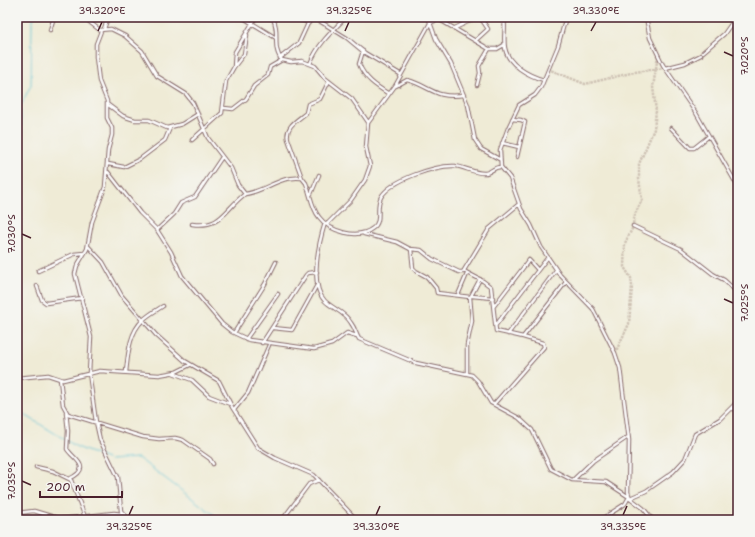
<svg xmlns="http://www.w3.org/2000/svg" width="755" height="537" viewBox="0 0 755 537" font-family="'Shantell Sans',sans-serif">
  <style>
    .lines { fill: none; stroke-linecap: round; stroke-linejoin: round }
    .stream { stroke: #55bfd1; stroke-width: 1 }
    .minor-tunnel { stroke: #cec2b4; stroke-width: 2.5; stroke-dasharray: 2.5 1; stroke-linecap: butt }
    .minor-casing { stroke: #846667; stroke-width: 4.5 }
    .minor { stroke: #fff; stroke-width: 2.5 }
    .ticks { fill: none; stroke: #4a1f2b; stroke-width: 1.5 }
    .neatline { fill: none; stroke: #4a1f2b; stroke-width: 1.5 }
    .ticks-label { font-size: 10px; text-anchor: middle; fill: #4a1f2b }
  </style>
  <rect width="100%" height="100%" fill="#f6f6f2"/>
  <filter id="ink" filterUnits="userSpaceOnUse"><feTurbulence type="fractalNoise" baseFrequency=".025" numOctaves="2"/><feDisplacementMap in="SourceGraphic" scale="8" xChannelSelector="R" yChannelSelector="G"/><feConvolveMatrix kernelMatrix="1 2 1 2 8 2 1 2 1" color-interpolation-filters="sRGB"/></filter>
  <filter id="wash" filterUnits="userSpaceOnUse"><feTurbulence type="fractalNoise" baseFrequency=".012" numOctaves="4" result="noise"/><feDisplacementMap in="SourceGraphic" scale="16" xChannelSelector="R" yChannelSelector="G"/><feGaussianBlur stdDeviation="0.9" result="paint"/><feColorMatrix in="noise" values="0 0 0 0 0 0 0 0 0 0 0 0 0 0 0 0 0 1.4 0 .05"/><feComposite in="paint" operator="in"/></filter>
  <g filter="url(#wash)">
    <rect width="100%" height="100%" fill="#efebd6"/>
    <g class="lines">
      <!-- stream -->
      <path class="stream" d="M17,192l7,-25 -4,-60 11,-22 1,-62 2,-6
        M17,410l60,37 30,12
        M110,460l28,-2 83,62"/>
    </g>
  </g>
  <g filter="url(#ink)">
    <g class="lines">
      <!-- minor-tunnel -->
      <path class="minor-tunnel" d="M548,69l37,15 50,-12 30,-4
        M615,353l14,-29 3,-38 -1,-8 -7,-11 1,-24 7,-14 3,-15 7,-14 -3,-21v-15l15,-35 2,-18 -3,-24 5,-32"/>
      <defs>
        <path id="minor" d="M83,17l18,14 -5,13v13l3,24 8,20v17l5,10v7l-4,15 -3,37 -13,35 -5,27 -10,17 -2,8 16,63 -2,36 7,49 4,18 18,37 3,34 9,9
          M242,17l34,21
          M272,17c9,13 -1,31 10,43l9,2 11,-1 13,5 10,12 27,21 16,23
          M294,17l15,6
          M313,17l34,21 18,15 35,21
          M428,17l8,22 15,25 17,41 7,35 6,9 18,10
          M504,17c2,11 -1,21 1,31 3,17 24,28 39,32
          M646,17l4,21 13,27 33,48 42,74
          M440,20l49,29h8l7,-4
          M455,28l23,-11
          M104,29l4,-12
          M50,30l4,-13
          M100,30l11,-1 14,7 17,15 15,25 29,18 7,9 15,35 23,30 7,17 7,9c21,-3 36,-19 57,-16l4,5c4,10 6,26 13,34 11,15 39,23 54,11 10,-7 2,-21 8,-31 10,-17 55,-32 74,-31 10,1 20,8 30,7 6,0 9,-7 16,-6l9,11 11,31 10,16 10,22 19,28 33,34 22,44 5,15 9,72 -1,52 2,6 13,10 10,12
          M476,40l12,-11 -8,-12
          M363,51l-4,13c6,15 17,22 30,30
          M703,52l21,-18 12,-17
          M280,58l19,-15 12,-26
          M310,64c7,-19 23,-34 36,-47
          M234,67l10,-13 3,-19
          M665,68l20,-5 16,-8
          M477,85l3,-12 -1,-7 10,-17
          M396,86l11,-6c24,6 26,19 57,15
          M107,104l16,12 12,4h14l18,8 15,-4 16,-10
          M224,108l9,1 13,-10 8,-13 14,-11 2,-8 12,-7
          M512,119l9,1 4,2 -8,35
          M671,128l19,20h4l15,-12
          M192,140l30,-27 4,-32 8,-14 1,-15 21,-35
          M502,143l17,4
          M108,164l16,3 16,-8 25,-19 5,-12
          M501,167l-1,-17 8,-22 11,-23 16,-10 6,-8 17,-41 8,-29
          M108,172l32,41 17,17 14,22 11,24 40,48 10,8 17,8 65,9 18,-5 15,-11 10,3
          M302,178l-14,-39c-3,-13 10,-19 18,-26l2,-9 12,-5 9,-18
          M311,194l8,-19
          M325,223c-6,19 -16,62 0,78 8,8 20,11 26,22 4,5 5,11 8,16l57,24 56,12 6,6 13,22 28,15 13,12 19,39 21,11 34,2 23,15
          M192,224c30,4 32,-14 53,-30
          M327,224l24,-24 14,-20 5,-14 -4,-19 2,-24 27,-37 35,-63 15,-6
          M633,226l48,23 32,25 11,6 14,13
          M157,230l17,-16 7,-11 14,-6 27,-40
          M364,234l33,8 13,7 11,1 11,9 27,13h4l26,-43 30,-25
          M88,246l15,16 19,34 34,39 29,26 34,20 13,26 26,41 17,10 39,17 43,45
          M411,249l2,19 3,3 11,6 9,11 1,5 33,4 2,24 -5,24v28
          M38,271l36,-17 10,-1
          M464,271l19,10 8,6 5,44 27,6 43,-55
          M37,286l5,14 4,3 36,-5
          M458,295l9,-21
          M471,296l9,-17
          M472,296l21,2
          M494,306l35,-46 9,10
          M496,325l52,-68
          M273,328l19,2 25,-45
          M234,333l31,-49 11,-22
          M508,334l48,-64
          M246,339l32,-45
          M262,343l44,-68 2,-2 9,-1
          M126,372c2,-17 3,-39 17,-52 6,-6 14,-10 20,-14
          M173,373l19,7 17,16 21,8
          M17,378l31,-3 15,5 37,-9 59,4 17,-3 14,-7
          M60,379l3,26 5,9 75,23 16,2 16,-1 8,2 27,19 3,5
          M494,404l50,-57 -1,-4 -20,-6
          M732,409h6
          M234,410l14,-17 21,-48
          M66,412l2,19 -1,18c6,10 27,18 2,30
          M36,467l17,4 18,9 14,37
          M573,480l20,-19 35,-24
          M630,498l16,-7 27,-19 12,-13 10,-25 25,-15 18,-18
          M17,513l17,-2 27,8 53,-6 8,1
          M282,520l27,-36 10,-4
          M600,520l25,-16 4,-7"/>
      </defs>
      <!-- minor casing -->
      <use href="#minor" class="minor-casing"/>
      <!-- minor -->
      <use href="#minor" class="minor"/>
    </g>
  </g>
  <!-- ticks -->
  <path class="ticks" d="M98,31l4,-9M345,31l4,-9M591,31l5,-9M724,52l9,4M22,234l9,4M724,299l9,4M22,481l9,4M129,515l4,-9M376,515l4,-9M623,515l4,-9"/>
  <!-- margin -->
  <rect width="755" height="537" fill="none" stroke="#f6f6f2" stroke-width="44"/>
  <!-- scale -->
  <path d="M40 491v6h82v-6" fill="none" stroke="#4a1f2b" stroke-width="2"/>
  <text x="46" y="491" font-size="12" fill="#4a1f2b" stroke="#f6f6f2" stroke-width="3" paint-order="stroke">200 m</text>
  <rect x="22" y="22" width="711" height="493" class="neatline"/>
  <g class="ticks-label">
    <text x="102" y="14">39.320°E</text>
    <text x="349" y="14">39.325°E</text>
    <text x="596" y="14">39.330°E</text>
    <text transform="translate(744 56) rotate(-90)" y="4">7.020°S</text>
    <text transform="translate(11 234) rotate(-90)" y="4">7.030°S</text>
    <text transform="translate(744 303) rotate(-90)" y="4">7.025°S</text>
    <text transform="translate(11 481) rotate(-90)" y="4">7.035°S</text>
    <text x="129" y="530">39.325°E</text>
    <text x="376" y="530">39.330°E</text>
    <text x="623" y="530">39.335°E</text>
  </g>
</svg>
